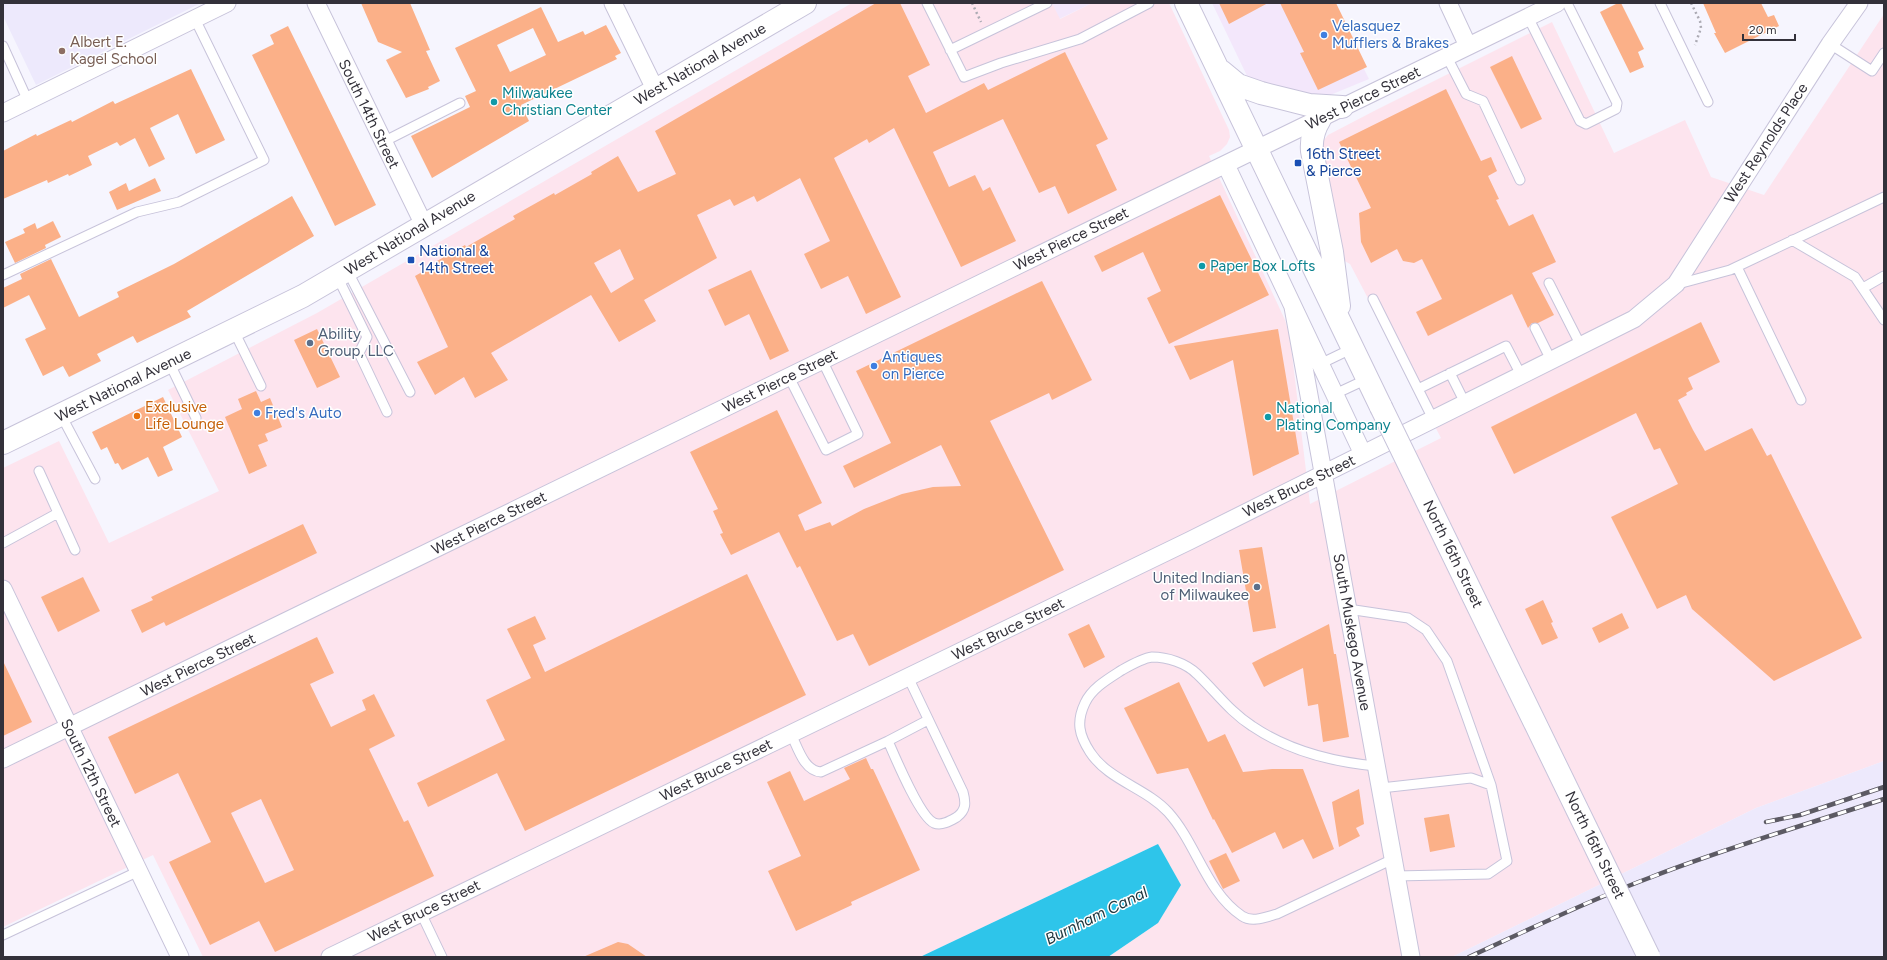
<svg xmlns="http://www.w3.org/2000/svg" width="1887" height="960" viewBox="0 0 1887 960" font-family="Figtree,sans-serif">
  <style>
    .commercial { fill: #f3e7fb }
    .industrial { fill: #fde4ee }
    .built { fill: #ede9fc }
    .water { fill: #2ec5ea }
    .building { fill: #fbb088; fill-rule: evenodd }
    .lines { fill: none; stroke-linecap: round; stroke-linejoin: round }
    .lane-casing { stroke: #c7c3da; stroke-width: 11 }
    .street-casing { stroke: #c7c3da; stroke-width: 19 }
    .secondary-casing { stroke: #c7c3da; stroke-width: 24 }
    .primary-casing { stroke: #c7c3da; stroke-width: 24 }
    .path { stroke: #acabb4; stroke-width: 2.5; stroke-dasharray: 2 3; stroke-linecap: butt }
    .lane { stroke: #fff; stroke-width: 9 }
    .street { stroke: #fff; stroke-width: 17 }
    .secondary { stroke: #fff; stroke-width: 22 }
    .primary { stroke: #fff; stroke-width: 22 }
    .rail-casing { stroke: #5c5a63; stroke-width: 4.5 }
    .rail { stroke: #fff; stroke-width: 3; stroke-dasharray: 9; stroke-linecap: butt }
    .secondary-bridge-casing { stroke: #c7c3da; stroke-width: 24; stroke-linecap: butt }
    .secondary-bridge { stroke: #fff; stroke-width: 22 }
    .shop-dot { fill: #3f7fe0; stroke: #fff; stroke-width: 1.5 }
    .education-dot { fill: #8d6e63; stroke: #fff; stroke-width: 1.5 }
    .culture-dot { fill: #0f9aa8; stroke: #fff; stroke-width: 1.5 }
    .transit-dot { fill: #1a4fb4; stroke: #fff; stroke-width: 1.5 }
    .service-dot { fill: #5c6f8a; stroke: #fff; stroke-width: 1.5 }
    .food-dot { fill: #e8710a; stroke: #fff; stroke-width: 1.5 }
    .labels { text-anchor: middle; stroke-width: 3; stroke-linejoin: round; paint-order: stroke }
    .shop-label { font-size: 15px; fill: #366cbe; stroke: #fff; text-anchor: start }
    .education-label { font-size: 15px; fill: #785e54; stroke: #fff; text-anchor: start }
    .street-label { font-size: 15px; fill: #33313a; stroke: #fff }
    .culture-label { font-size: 15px; fill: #0d838f; stroke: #fff; text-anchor: start }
    .transit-label { font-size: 15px; fill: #164399; stroke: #fff; text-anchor: start }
    .service-label { font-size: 15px; fill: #4e5e75; stroke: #fff; text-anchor: start }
    .food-label { font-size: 15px; fill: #c56008; stroke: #fff; text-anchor: start }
    .water-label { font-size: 16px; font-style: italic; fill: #223a41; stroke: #fff }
  </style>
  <rect width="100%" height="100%" fill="#f6f5fe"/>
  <!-- commercial -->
  <path class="commercial" d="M1052,3h40l-33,16z
    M1212,3h119l38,76 -46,19 -74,-18z"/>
  <!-- industrial -->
  <path class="industrial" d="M852,3h200l8,16 32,-16h77l60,127 1,7 -3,7 -7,7 -11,5 76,164 5,18 20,166 131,-66 -91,-174 -9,-5 -19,-111 2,-8 4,-5 48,-25 176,-88 62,131 71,-33 26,57 53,18 120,-181v747l-128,47 -304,149h-344l50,-34v-79l-238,113h-717l-50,-102 -150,72v-459l56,-27 50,102 110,-52 -51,-101 149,-77z"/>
  <!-- built -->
  <path class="built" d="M3,3h198l-165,82 -33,-69z
    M1884,761v196h-432l304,-149z"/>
  <!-- water -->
  <path class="water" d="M1158,844l23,41 -23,38 -50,34h-188z"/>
  <!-- building -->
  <path class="building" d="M361,3h49l20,47 -4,1 14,30 -12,6 1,2 -23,9 -20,-38 16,-8 -24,-10z
    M876,3h24l30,62 -22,11 18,37 58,-30 4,7 77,-38 43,87 -12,6 21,45 -49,24 -13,-28 -16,7 -36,-74 -70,33 16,35 26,-12 8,16 7,-4 26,54 -55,26 -67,-139 -25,15 -2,-4 -33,19 67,139 -35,17 -18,-38 -27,13 -17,-35 26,-13 -30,-63 -43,24 -3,-6 -20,10 -4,-7 -33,16 20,43 -73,42 12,21 -37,21 -28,-47 -100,58 17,27 -33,18 -11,-21 -29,18 -18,-33 31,-15 -33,-71 23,-13 -1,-2 28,-16 1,2 49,-28 -2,-3 41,-23 1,2 37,-21 -1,-2 27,-16 20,36 38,-18 -21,-43zM620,249l14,30 -23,14 -17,-30z
    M1219,3h49l-39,21z
    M1280,3h56l31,64 -49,23 -18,-37 4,-1z
    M1618,3h3l23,46 -6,3 6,15 -14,6 -30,-61z
    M1703,3h58l7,14 6,-2 5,11 -54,27 -11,-20h2z
    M541,7l17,35 25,-11 2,4 21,-10 15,28 -6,3 2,3 -96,46 8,16 -97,57 -21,-42 59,-29 -5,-11 11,-5 -21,-43zM533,28l13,27 -36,17 -13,-27z
    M288,26l88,179 -41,21 -83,-171 22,-11 -4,-9z
    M1512,56l30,63 -21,10 -31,-62z
    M191,69l34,71 -29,14 -18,-40 -28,14 15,31 -16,8 -14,-29 -15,8 -3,-4 -29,14 4,9 -23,11 -1,-2 -20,9 -1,-3 -44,19v-48l33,-17 1,2 34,-16 1,2 41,-21 2,3z
    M1446,89l35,72 10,-4 6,14 -9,5 11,23 -3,1 13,26 24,-12 23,48 -24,11 22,42 -16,8h-6l-4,5 -16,-34 -84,42 -12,-24 26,-13 -20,-40 -8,4 -11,-2 -6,-12 -26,14 -10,-21 -2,-29 12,-5 -32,-66z
    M155,178l6,13 -44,19 -8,-18 17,-9 3,8z
    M1220,195l49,100 -100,49 -22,-46 14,-7 -18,-39 -41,20 -8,-16z
    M292,196l22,40 -127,75 4,6 -54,26 -4,-7 -36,18 4,7 -32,16 -6,-11 -20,10 -18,-37 21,-10 -17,-34 -26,13v-20l19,-9 -2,-5 31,-15 28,58 40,-20 -2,-5 57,-28z
    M53,221l8,16 -16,8 1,3 -31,15 -10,-21 20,-9 -2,-4 12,-6 2,6z
    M751,270l38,81 -19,9 -21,-46 -24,12 -17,-36z
    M1042,281l50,99 -40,20 -3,-7 -59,28 74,149 -195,96 -16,-32 -16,7 -37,-75 -3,2 -18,-36 -48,23 -11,-21 3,-1 -10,-22 5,-2 -28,-57 87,-42 45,93 -24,12 7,16 25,-9 2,4 32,-17 38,-15 31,-7 28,-1 -20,-41 -87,43 -11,-22 48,-23 -35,-72z
    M1701,322l19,40 -32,16 5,11 -7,4 1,2 -9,5 15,30 12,21 47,-23 15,28 4,-2 91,184 -88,43 -82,-72 -6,-14 -29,14 -46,-92 67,-33 -18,-36 -6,2 -18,-37 -122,61 -23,-47z
    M317,329l23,48 -23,11 -23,-48z
    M1278,329l21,125 -46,22 -20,-116 -43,20 -16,-34z
    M256,391l5,11 9,-4 12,29 -17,7 3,7 -10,4 9,21 -18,8 -24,-57 17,-8 -4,-10z
    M163,397l19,40 -19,10 10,23 -15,7 -10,-20 -26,13 -4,-7 -3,1 -8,-17 -6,3 -9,-18z
    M303,524l14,29 -151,73 -2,-4 -22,11 -11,-23 22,-10 -2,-3z
    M1262,547l14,81 -23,4 -14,-82z
    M747,574l59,121 -281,136 -28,-58 -69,34 -11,-24 88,-43 -19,-40 45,-22 -24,-49 28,-13 11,23 -13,6 12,27z
    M83,577l17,34 -42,21 -17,-35z
    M1543,600l10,22 -2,1 7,15 -16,7 -17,-36z
    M1622,613l7,15 -30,15 -7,-15z
    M1089,624l16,33 -21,11 -16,-34z
    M1329,624l5,30h2l13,83 -26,5 -5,-38 -10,2 -5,-38 -39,19 -12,-24z
    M317,637l17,36 -24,11 21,43 35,-17 -4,-10 12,-6 21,42 -26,13 35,73 4,-2 26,56 -159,76 -16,-31 -49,24 -41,-83 42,-20 -33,-69 -43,21 -27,-57zM261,799l33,71 -29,13 -34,-70z
    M3,661l29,61 -29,14z
    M1179,682l29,60 17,-8 18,38 29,-3h31l31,80 -21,10 -10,-20 -20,10 -8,-17 -43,21 -18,-34 -1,1 -25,-52 -31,6 -33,-66z
    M866,758l5,11h2l47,101 -69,32 1,3 -56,26 -28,-60 33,-15 -34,-74 23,-11 14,30 46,-22 -6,-11z
    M1359,789l5,35 -8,4 4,8 -21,11 -7,-45z
    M1449,814l6,33 -25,5 -6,-34z
    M1226,853l14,28 -17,8 -14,-28z
    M618,942l10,2 19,13h-64z"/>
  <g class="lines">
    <defs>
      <path id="lane" d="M927,3l37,74 37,-14 79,-24 69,-36
        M1660,3l48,99
        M1528,17l52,104 6,3 30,-15 1,-6 -50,-100
        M1830,44l42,27 12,-18
        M3,46l25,55
        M950,50l97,-47
        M1447,57l19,37 17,7 37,79
        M383,142l77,-39
        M1792,240l63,37 29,43
        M1737,267l64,133
        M347,270l63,122
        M3,275l134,-63 42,-10 85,-42 -69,-141
        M337,276l30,61 -8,16 28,59
        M1549,283l32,63
        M1678,284l52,-14 154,-73
        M1863,288l21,-12
        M1373,299l60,120
        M1535,328l16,32
        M234,331l27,55
        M169,362l27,56
        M1320,364l29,-14
        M1450,373l15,30
        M789,377l37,73 32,-16 -36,-74
        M1418,389l88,-43 15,29
        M1335,394l30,-14
        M61,415l34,64
        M39,471l36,79
        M3,543l55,-30
        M1348,609l60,9 18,12 21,31 44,124
        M908,677l55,115c3,11 3,18 -6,25 -7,4 -15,9 -23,6 -14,-6 -39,-66 -46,-82l40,-21
        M791,734c7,14 13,37 30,38l67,-31
        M1376,766c-43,-4 -87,-15 -124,-40 -22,-14 -36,-34 -55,-52 -11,-11 -30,-17 -45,-17 -9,1 -23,9 -30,13 -14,9 -30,18 -37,33 -9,19 -6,32 5,49 18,28 56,36 78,60 29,32 38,80 74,104 10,7 24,1 35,-2l116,-55
        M1381,788l90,-10 20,7 16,76 -19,13 -92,2
        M421,913l21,44
        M3,935l136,-64"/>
      <path id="street" d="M316,3l108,222
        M613,3l42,86
        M1448,3l20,43
        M3,113l224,-110
        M1226,165l137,289
        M1293,307l118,650
        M3,589l177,368
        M3,759l1554,-756
        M330,957l859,-416 445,-222 42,-35 154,-240 29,-41"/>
      <path id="secondary" d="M1186,3l195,404
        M1221,71l17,14 23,8 48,12 33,2
        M1320,119c-7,11 -9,20 -8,32l20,101 7,54"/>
      <path id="primary" d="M3,443l300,-147 502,-293"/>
    </defs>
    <!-- lane casing -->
    <use href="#lane" class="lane-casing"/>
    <!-- street casing -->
    <use href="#street" class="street-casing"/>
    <!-- secondary casing -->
    <use href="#secondary" class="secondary-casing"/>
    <!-- primary casing -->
    <use href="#primary" class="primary-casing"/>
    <!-- path -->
    <path class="path" d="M972,3l9,19
      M1691,3l9,18 1,7 -6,17"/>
    <!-- lane -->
    <use href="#lane" class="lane"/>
    <!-- street -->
    <use href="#street" class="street"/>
    <!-- secondary -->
    <use href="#secondary" class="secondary"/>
    <!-- primary -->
    <use href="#primary" class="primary"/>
    <defs>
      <path id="rail" d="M1766,822l34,-7 84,-28
        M1469,957c59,-27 118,-56 180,-79 77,-30 156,-53 235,-79"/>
    </defs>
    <!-- rail casing -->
    <use href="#rail" class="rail-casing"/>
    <!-- rail -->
    <use href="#rail" class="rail"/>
    <defs>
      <path id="secondary-bridge" d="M1381,407l268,550"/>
    </defs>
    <!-- secondary-bridge casing -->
    <use href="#secondary-bridge" class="secondary-bridge-casing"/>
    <!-- secondary-bridge -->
    <use href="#secondary-bridge" class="secondary-bridge"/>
  </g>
  <!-- markers -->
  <g class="shop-dot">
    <circle cx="1324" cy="35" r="4"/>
    <circle cx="874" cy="366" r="4"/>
    <circle cx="257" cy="413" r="4"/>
  </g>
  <circle class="education-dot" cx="62" cy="51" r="4"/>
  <g class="culture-dot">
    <circle cx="494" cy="102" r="4"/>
    <circle cx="1202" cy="266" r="4"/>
    <circle cx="1268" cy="417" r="4"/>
  </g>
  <g class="transit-dot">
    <rect x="1294" y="159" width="8" height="8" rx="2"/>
    <rect x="407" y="256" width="8" height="8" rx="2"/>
  </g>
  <g class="service-dot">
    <circle cx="310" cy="343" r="4"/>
    <circle cx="1257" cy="587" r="4"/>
  </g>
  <circle class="food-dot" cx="137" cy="416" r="4"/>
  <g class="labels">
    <!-- shop labels -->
    <g class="shop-label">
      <text x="1332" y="31">Velasquez<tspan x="1332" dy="17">Mufflers &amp; Brakes</tspan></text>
      <text x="882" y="362">Antiques<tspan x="882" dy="17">on Pierce</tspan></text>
      <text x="265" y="418">Fred's Auto</text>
    </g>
    <!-- education labels -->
    <g class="education-label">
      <text x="70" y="47">Albert E.<tspan x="70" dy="17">Kagel School</tspan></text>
    </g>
    <!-- street labels -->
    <g class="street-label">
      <text transform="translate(700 64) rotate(-30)" y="5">West National Avenue</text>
      <text transform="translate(1363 98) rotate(-26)" y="5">West Pierce Street</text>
      <text transform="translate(369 114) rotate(64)" y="5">South 14th Street</text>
      <text transform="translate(1766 143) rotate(-57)" y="5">West Reynolds Place</text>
      <text transform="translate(410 233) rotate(-31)" y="5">West National Avenue</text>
      <text transform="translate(1071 239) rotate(-26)" y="5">West Pierce Street</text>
      <text transform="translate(780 381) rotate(-26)" y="5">West Pierce Street</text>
      <text transform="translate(123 385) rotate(-26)" y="5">West National Avenue</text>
      <text transform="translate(1299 486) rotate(-26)" y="5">West Bruce Street</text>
      <text transform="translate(489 523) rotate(-26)" y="5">West Pierce Street</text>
      <text transform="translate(1453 554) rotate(64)" y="5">North 16th Street</text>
      <text transform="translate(1008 629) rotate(-26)" y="5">West Bruce Street</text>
      <text transform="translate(1352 632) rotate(80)" y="5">South Muskego Avenue</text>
      <text transform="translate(198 665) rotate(-26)" y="5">West Pierce Street</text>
      <text transform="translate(716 770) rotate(-26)" y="5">West Bruce Street</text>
      <text transform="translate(91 773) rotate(64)" y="5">South 12th Street</text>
      <text transform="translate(1595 845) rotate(64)" y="5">North 16th Street</text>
      <text transform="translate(424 911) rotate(-26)" y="5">West Bruce Street</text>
    </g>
    <!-- culture labels -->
    <g class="culture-label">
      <text x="502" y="98">Milwaukee<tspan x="502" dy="17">Christian Center</tspan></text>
      <text x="1210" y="271">Paper Box Lofts</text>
      <text x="1276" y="413">National<tspan x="1276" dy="17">Plating Company</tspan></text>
    </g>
    <!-- transit labels -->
    <g class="transit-label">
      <text x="1306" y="159">16th Street<tspan x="1306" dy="17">&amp; Pierce</tspan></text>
      <text x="419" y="256">National &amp;<tspan x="419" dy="17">14th Street</tspan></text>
    </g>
    <!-- service labels -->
    <g class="service-label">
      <text x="318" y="339">Ability<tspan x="318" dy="17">Group, LLC</tspan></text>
      <text x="1249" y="583" text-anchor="end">United Indians<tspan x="1249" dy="17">of Milwaukee</tspan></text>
    </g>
    <!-- food labels -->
    <g class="food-label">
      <text x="145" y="412">Exclusive<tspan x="145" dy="17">Life Lounge</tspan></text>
    </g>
    <!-- water labels -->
    <g class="water-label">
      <text transform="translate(1096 915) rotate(-26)" y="6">Burnham Canal</text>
    </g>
  </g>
  <!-- border -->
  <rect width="1887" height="960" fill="none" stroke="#33313a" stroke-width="8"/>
  <!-- scale -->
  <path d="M1743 34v6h52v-6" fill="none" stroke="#33313a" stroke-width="2"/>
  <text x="1749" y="34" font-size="12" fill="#33313a" stroke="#ffffff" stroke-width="3" paint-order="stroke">20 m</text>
</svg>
